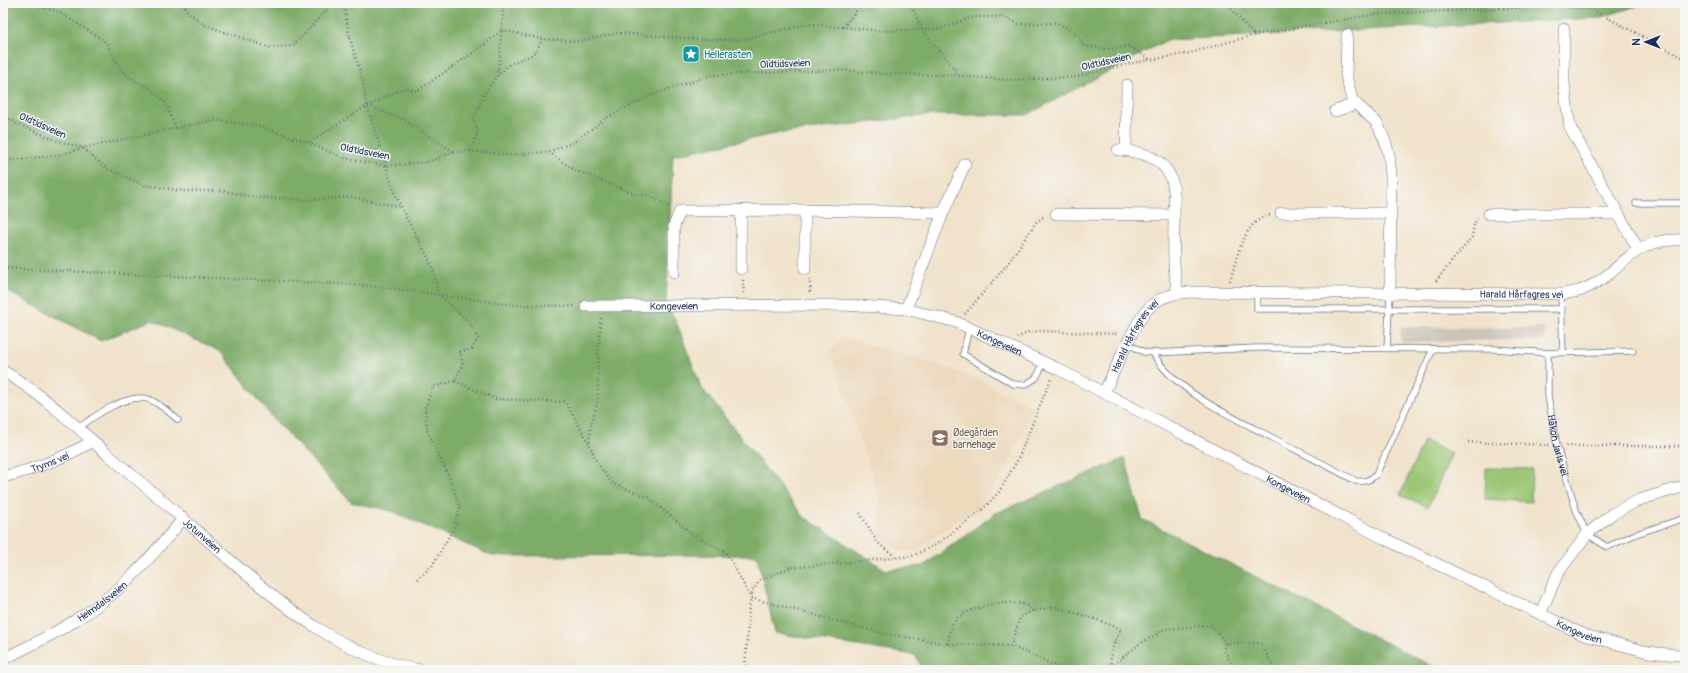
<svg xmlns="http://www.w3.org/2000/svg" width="1688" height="673" viewBox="0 0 1688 673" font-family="Pangolin,sans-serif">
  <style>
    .built { fill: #ecd8ba }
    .industrial { fill: #cbc3b8 }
    .green { fill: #9ac775; stroke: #5a7b6a }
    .forest { fill: #7bac66; stroke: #4b6e62 }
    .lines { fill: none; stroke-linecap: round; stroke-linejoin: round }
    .service-casing { stroke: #666e84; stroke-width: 7 }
    .minor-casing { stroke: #666e84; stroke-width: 12 }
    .path { stroke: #666e84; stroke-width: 2.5; stroke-dasharray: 1 3; stroke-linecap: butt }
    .service { stroke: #fff; stroke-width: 5.5 }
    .minor { stroke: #fff; stroke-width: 11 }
    .labels { text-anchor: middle; stroke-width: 3; stroke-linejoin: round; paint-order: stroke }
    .culture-label { font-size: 10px; fill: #0d838f; stroke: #f6f6f2; text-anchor: start }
    .street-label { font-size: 10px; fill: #1b2f5e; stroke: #f6f6f2 }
    .education-label { font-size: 10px; fill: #785e54; stroke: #f6f6f2; text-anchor: start }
  </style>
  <rect width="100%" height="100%" fill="#f6f6f2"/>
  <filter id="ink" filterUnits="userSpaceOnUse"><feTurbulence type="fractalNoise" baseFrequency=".025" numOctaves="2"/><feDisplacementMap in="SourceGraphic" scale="8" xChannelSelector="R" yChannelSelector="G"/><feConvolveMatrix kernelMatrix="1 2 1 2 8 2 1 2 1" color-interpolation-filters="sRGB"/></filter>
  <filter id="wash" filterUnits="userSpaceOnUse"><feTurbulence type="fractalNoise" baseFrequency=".012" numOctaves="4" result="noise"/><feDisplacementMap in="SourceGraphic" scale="16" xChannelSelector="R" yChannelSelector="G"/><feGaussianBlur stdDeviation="0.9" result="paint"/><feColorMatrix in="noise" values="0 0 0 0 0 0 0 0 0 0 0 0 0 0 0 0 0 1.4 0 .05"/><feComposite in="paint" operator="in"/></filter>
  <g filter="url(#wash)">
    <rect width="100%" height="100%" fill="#f1e3cb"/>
    <!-- built -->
    <path class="built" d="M842,337l119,35 72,34 -26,63 -26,36 -65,45 -18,1 -9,-5 -8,-12 -1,-16 3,-9 -52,-158z"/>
    <!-- industrial -->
    <path class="industrial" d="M1400,327l145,1v12l-144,2z"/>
    <!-- green -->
    <path class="green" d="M1424,441l28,12 -24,54 -28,-12z
      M1486,468l46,1 -1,33 -46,-3z"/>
    <!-- forest -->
    <path class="forest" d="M3,3h1644l-49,15 -431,22 -140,75h-97l-155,19 -102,21 -7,150 9,14 26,68 103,130 82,53 37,-4 73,-53 129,-55 17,61 298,151h-517l-8,-15 -140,-22 -18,-78 -265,1 -100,-45 -41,-9 -79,-85 -52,-66 -68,-31 -51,21 -98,-52z"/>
  </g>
  <g filter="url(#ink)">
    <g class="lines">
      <defs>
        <g id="service">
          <path d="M1636,203h49"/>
          <path d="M1257,293v16h305"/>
          <path d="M1561,294l2,58"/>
          <path d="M969,328l-6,26 50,30 12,1 11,-7 8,-16"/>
          <path d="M1128,344l16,8 9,1 103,-5 239,1 53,4 85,-2"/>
          <path d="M1387,348l3,-54"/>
          <path d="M1153,353c20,37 81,65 118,84 29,15 57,29 85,44 8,1 13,0 20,-6l57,-126"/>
          <path id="s1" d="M1548,353v43l9,50 19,64 11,24 20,13 29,-13 49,-16"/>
          <path d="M79,428c15,-12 48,-35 69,-29 11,4 21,13 30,21"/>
        </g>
        <g id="minor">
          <path d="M1564,29v55l6,43 68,122"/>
          <path d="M1347,35l-1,40 6,25 25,23 8,18 4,14 2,20 -1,119"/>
          <path d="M1335,111l20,-7"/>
          <path d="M1118,150c20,1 43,6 52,26 6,12 4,27 4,40 0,26 -2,52 4,77"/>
          <path d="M1126,150l1,-65"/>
          <path d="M741,210v59"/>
          <path d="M805,210v59"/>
          <path d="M1281,213h110"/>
          <path d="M1056,214l118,1"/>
          <path d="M1489,214h128"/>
          <path d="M674,272v-46l6,-15 125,-1 138,3"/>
          <path id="s2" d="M586,306l259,-1 61,4 50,13 100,46 331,172 197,95 64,17 29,3 8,-1"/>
          <path d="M906,309l37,-96 22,-49"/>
          <path id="s3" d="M3,371c39,23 71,53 104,83 42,35 83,70 124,107 55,48 116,97 189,109"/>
          <path id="s4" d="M1104,392c13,-24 29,-71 49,-88 11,-9 24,-11 38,-12l370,2c7,-1 15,-2 21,-4 44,-18 46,-53 103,-50"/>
          <path id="s5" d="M3,477c33,-8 61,-19 90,-36"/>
          <path d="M1540,614l18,-41 29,-39 25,-20 27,-14 46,-14"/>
          <path id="s6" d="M3,659c46,-22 90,-45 127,-81 19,-18 36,-39 53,-59"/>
        </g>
      </defs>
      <!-- service casing -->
      <use href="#service" class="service-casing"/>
      <!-- minor casing -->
      <use href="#minor" class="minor-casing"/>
      <!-- path -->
      <path class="path" d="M30,3l29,9 47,30 13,25 8,9 24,13 13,11 12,28
        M183,3l4,8 18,14 66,23 22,-2 40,-43
        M343,3l7,36 12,39 5,28 27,85 13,28 20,36 7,17 4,22 30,27 10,18 -6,10 -12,3 3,12 -8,17 -22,6 -8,21 2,22 25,54 8,24 -6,20 -22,38 -15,13
        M910,3l12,26 37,46
        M1226,3l28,32
        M1589,8l96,51
        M843,27l20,-24
        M502,30l40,9 38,2 38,-8 75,6 47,1 68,-16 75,7 56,-2 34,-12h31l15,7 36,-1 9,3 15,11 4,9 27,3 19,-3 20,13
        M497,76c4,-3 8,-8 12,-11 16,-10 26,-5 33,-26
        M368,106l34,13 52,33
        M3,114l14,10 41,17 25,7 23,20 38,17 40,6h41l27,6 59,3 41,-3 49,10
        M310,142l52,-33 42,-21 13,3c29,-20 58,-38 85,-61
        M470,151l8,-18 -5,-15 4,-7 7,-17 13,-18 3,-20 3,-49 2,-4
        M549,152l25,18 62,24 11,1 22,11
        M3,161l57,-6 23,-7 131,-28 41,5 54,18 35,15 41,8 42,-4 27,-10 16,-1 40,4 38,-3 26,-10 32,-24 46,-23 60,-20 126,-5 52,4 62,1 53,5 70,-3 52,-13 63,-11 64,-18 123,-21 179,-8 33,2 9,-5
        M3,268l358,17 52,6 101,14 61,1
        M810,279v15
        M743,280l1,15
        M1230,281c7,-22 13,-61 40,-66
        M1436,281l36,-44 2,-13 4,-6
        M965,314l41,-48 31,-45 8,-5
        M601,318l-3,35v46l-7,26 -2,18 8,20 16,21 35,13 44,37 34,18 25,46 130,35 67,11 63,2 55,24
        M1017,338l12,-6 12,-1 77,3
        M455,381l41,18 69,3 24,41
        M1468,442l81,3
        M1566,446h119
        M860,513l18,30 19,15
        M1032,611l24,-4 48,15 17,8c-7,12 -12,23 -10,37l28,-23 26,-15 46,-4 14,18 -1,7 11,20
        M1225,643h35l16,27
        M948,644c1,-9 2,-19 9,-26 15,-11 48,-18 66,-14 3,0 7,4 9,7l-12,6 -9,29
        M745,670l4,-62 4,-18 7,-10 29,-12 123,-12 25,-12 46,-35 16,-17 18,-31 34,-82
        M1076,670l35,-3 5,3"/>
      <!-- service -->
      <use href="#service" class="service"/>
      <!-- minor -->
      <use href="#minor" class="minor"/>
    </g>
  </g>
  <!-- icons -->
  <defs>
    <symbol id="sight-square" viewBox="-11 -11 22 22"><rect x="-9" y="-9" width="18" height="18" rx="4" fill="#0f9aa8" stroke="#f6f6f2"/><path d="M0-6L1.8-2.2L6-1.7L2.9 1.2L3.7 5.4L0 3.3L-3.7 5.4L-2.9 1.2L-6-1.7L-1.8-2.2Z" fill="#fff"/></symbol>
    <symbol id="school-square" viewBox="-11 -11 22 22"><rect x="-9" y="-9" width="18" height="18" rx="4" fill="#8d6e63" stroke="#f6f6f2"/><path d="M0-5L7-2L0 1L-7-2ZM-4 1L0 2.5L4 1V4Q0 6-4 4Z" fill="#fff"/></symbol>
  </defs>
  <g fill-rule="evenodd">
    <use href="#sight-square" x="681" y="44" width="20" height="20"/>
    <use href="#school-square" x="930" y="428" width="20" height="20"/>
  </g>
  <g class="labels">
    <!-- culture labels -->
    <g class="culture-label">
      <text x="704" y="58">Hellerasten</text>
    </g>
    <!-- street labels -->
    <g class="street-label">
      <text transform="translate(1106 61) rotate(-13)" y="4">Oldtidsveien</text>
      <text transform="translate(785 63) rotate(-2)" y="4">Oldtidsveien</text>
      <text transform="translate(43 125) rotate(24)" y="4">Oldtidsveien</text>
      <text transform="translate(365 151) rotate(11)" y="4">Oldtidsveien</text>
      <text dy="4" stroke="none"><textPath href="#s4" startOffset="472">Harald Hårfagres vei</textPath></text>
      <text dy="4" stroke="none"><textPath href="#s2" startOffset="88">Kongeveien</textPath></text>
      <text dy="4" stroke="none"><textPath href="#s4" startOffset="64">Harald Hårfagres vei</textPath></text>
      <text dy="4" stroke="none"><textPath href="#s2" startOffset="420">Kongeveien</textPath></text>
      <text dy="4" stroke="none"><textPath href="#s1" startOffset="93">Håkon Jarls vei</textPath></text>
      <text dy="4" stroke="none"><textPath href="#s5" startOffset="49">Tryms vei</textPath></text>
      <text dy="4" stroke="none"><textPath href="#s2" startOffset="744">Kongeveien</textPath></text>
      <text dy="4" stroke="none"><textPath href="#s3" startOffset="259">Jotunveien</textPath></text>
      <text dy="4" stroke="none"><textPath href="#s6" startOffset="115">Heimdalsveien</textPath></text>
      <text dy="4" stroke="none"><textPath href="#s2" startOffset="1068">Kongeveien</textPath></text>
    </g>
    <!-- education labels -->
    <g class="education-label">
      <text x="953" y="436">Ødegården<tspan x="953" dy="12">barnehage</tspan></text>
    </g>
  </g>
  <!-- margin -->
  <rect width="1688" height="673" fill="none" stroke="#f6f6f2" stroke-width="16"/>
  <!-- north arrow -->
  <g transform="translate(1646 42) rotate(270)" stroke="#f6f6f2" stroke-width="3" paint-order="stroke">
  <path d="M0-3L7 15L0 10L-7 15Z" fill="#1b2f5e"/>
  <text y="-6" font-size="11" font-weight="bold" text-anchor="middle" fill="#1b2f5e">N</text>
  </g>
</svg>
